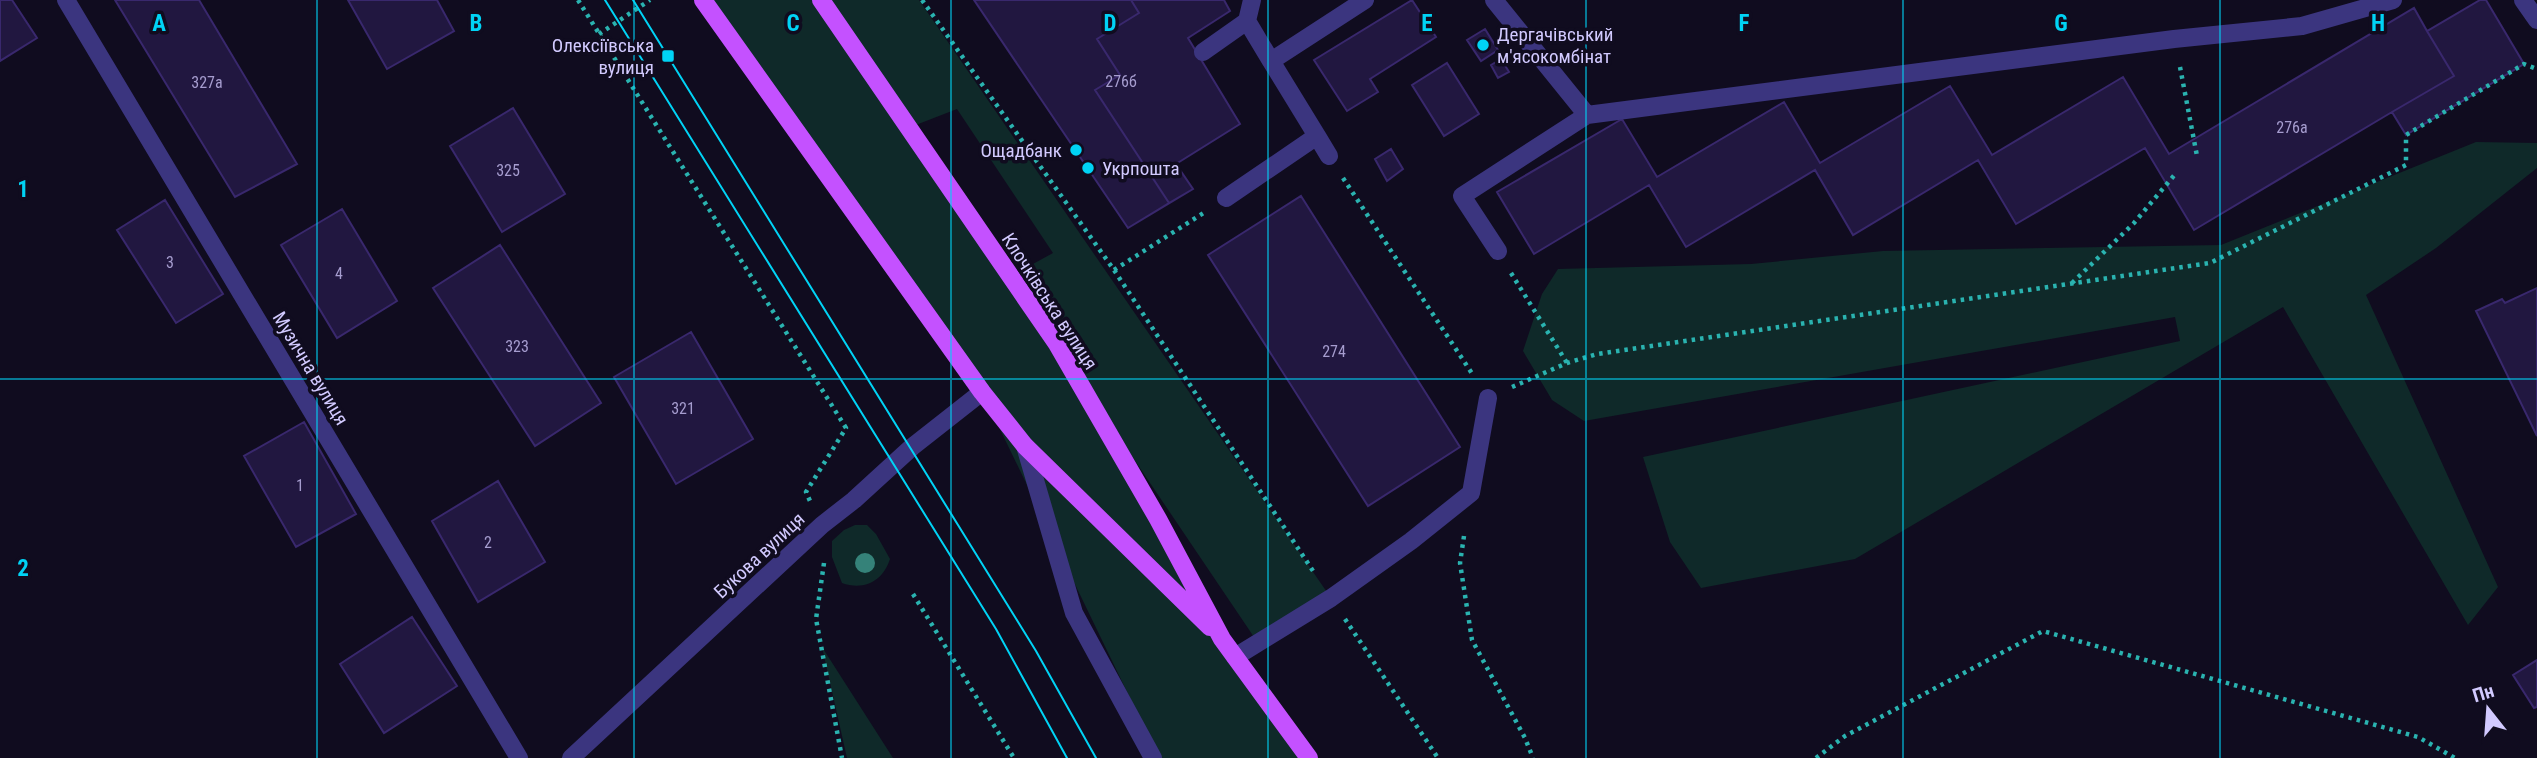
<svg xmlns="http://www.w3.org/2000/svg" width="2537" height="758" viewBox="0 0 2537 758" font-family="'Roboto Condensed',sans-serif">
  <style>
    .green { fill: #0f2929; fill-rule: evenodd }
    .building { fill: #211740; stroke: #39286d; stroke-width: 2 }
    .lines { fill: none; stroke-linecap: round; stroke-linejoin: round }
    .path { stroke: #2ab3b0; stroke-width: 4.5; stroke-dasharray: 3.5 5; stroke-linecap: butt }
    .service { stroke: #3b357f; stroke-width: 18 }
    .minor { stroke: #3b357f; stroke-width: 18 }
    .primary { stroke: #c451ff; stroke-width: 18 }
    .tram { stroke: #00d3f5; stroke-width: 2 }
    .tree { fill: #358279 }
    .grid { fill: none; stroke: #00d3f5; stroke-width: 2; stroke-opacity: 0.55 }
    .poi-dot { fill: #00d3f5; stroke: #100c1f; stroke-width: 2.5 }
    .labels { text-anchor: middle; stroke-width: 7; stroke-linejoin: round; paint-order: stroke }
    .number-label { font-size: 16px; fill: #a69dcf }
    .poi-label { font-size: 19px; fill: #d2caff; stroke: #100c1f; text-anchor: start }
    .street-label { font-size: 19px; fill: #d2caff; stroke: #100c1f }
    .grid-label { font-size: 23px; text-anchor: middle; font-weight: bold; fill: #00d3f5; stroke: #100c1f; stroke-width: 7; stroke-linejoin: round; paint-order: stroke }
  </style>
  <rect width="100%" height="100%" fill="#100c1f"/>
  <!-- green -->
  <path class="green" d="M703,0h216l412,598 -75,42 -191,-283 157,282 87,119h-150l-177,-366zM957,109l96,144 -42,23 -103,-148z
    M2476,142l61,1v25l-101,80 -70,47 132,292 -30,38 -185,-318 -428,252 -154,29 -31,-46 -27,-85 537,-116 -5,-24 -591,104 -32,-21 -29,-49 19,-57 16,-25 193,-5 132,-13 338,-6z
    M855,525h12l9,9 14,25c-7,22 -26,32 -48,24l-10,-26v-16l12,-11z
    M822,647l71,111h-46z"/>
  <!-- building -->
  <path class="building" d="M0,0h12l25,38 -37,23z
    M115,0h84l98,164 -62,33z
    M348,0h89l17,31 -67,38z
    M974,0h157l8,13 -42,26 23,36 -25,15 74,113 -41,25z
    M974,0h250l6,11 -42,27 52,86 -64,40 17,25 -65,39z
    M1131,0h93l6,11 -42,27 52,86 -64,40 17,25 -24,14 -74,-113 25,-15 -23,-36 42,-26z
    M1412,0l24,37 -66,42 8,13 -31,19 -33,-51z
    M2480,0h6l38,64 -118,71 -14,-23 62,-36 -27,-45z
    M2480,0h6l38,64 -118,71 -14,-23 -198,118 -49,-82 -129,76 -38,-64 -125,75 -38,-65 -129,77 -37,-62 -115,69 -37,-62 125,-73 35,58 127,-75 36,61 130,-77 42,69 131,-78 46,77 245,-146 13,23z
    M1485,29l13,21 -17,11 -14,-21z
    M1501,59l8,13 -11,6 -7,-13z
    M1447,63l32,51 -35,22 -32,-51z
    M513,108l52,86 -63,38 -52,-86z
    M1391,149l12,20 -16,12 -12,-22z
    M1301,196l159,251 -92,59 -160,-251z
    M165,200l58,94 -47,29 -59,-93z
    M342,209l55,92 -60,37 -56,-93z
    M500,245l101,158 -66,43 -102,-158z
    M2537,288v148l-61,-125 26,-12 3,4z
    M691,332l62,107 -77,45 -62,-107z
    M304,422l52,92 -60,33 -52,-91z
    M498,481l47,81 -67,40 -46,-81z
    M412,617l45,69 -73,47 -44,-69z
    M2537,660v47l-3,1 -21,-33z"/>
  <g class="lines">
    <!-- path -->
    <path class="path" d="M578,0l268,428 -40,64 4,9
      M922,0l192,270 201,304
      M599,34l51,-34
      M2180,67l17,89
      M1343,178l130,197
      M1114,270l91,-58
      M1511,273l56,90
      M2072,283l62,-60 43,-51
      M1512,387l55,-24 30,-9 613,-91 196,-98v-30l118,-71 13,5
      M1464,536l-4,27 12,77 53,98 8,20
      M824,563l-8,56 26,139
      M913,594l101,164
      M1345,619l93,139
      M1816,758l29,-22 198,-105 375,106 37,21"/>
    <!-- service -->
    <path class="service" d="M1494,0l93,115 587,-76 128,-13 91,-26
      M2523,0l14,20
      M1247,21l24,40 94,-61
      M1203,52l44,-31 5,-21
      M1317,136l12,20
      M1226,198l91,-62 -46,-75
      M1498,251l-36,-55 125,-81
      M1235,657l96,-59 80,-57 60,-48 17,-95"/>
    <!-- minor -->
    <path class="minor" d="M66,0l453,758
      M1025,446l49,167 79,145
      M571,758l251,-233 32,-25 58,-53 70,-55"/>
    <!-- primary -->
    <path class="primary" d="M703,0l279,392 43,54 185,181
      M821,0l236,344 101,175 64,120 87,119"/>
    <!-- tram -->
    <path class="tram" d="M605,0l391,629 71,129
      M633,0l403,651 60,107"/>
  </g>
  <!-- trees -->
  <circle class="tree" cx="865" cy="563" r="10"/>
  <!-- grid -->
  <path class="grid" d="M317,0v758M634,0v758M951,0v758M1268,0v758M1586,0v758M1903,0v758M2220,0v758M0,379h2537"/>
  <!-- markers -->
  <g class="poi-dot">
    <circle cx="1483" cy="45" r="7"/>
    <rect x="661" y="49" width="14" height="14" rx="3.5"/>
    <circle cx="1076" cy="150" r="7"/>
    <circle cx="1088" cy="168" r="7"/>
  </g>
  <g class="labels">
    <!-- number labels -->
    <g class="number-label">
      <text x="1121" y="87">276б</text>
      <text x="207" y="88">327а</text>
      <text x="2292" y="133">276а</text>
      <text x="508" y="176">325</text>
      <text x="170" y="268">3</text>
      <text x="339" y="279">4</text>
      <text x="517" y="352">323</text>
      <text x="1334" y="357">274</text>
      <text x="683" y="414">321</text>
      <text x="300" y="491">1</text>
      <text x="488" y="548">2</text>
    </g>
    <!-- poi labels -->
    <g class="poi-label">
      <text x="1497" y="41">Дергачівський<tspan x="1497" dy="22">м'ясокомбінат</tspan></text>
      <text x="654" y="52" text-anchor="end">Олексіївська<tspan x="654" dy="22">вулиця</tspan></text>
      <text x="1062" y="157" text-anchor="end">Ощадбанк</text>
      <text x="1102" y="175">Укрпошта</text>
    </g>
    <!-- street labels -->
    <g class="street-label">
      <text transform="translate(1050 301) rotate(57)" y="7">Клочківська вулиця</text>
      <text transform="translate(311 368) rotate(59)" y="7">Музична вулиця</text>
      <text transform="translate(759 555) rotate(-43)" y="7">Букова вулиця</text>
    </g>
  </g>
  <g class="grid-label">
    <text x="159" y="31">A</text>
    <text x="476" y="31">B</text>
    <text x="793" y="31">C</text>
    <text x="1110" y="31">D</text>
    <text x="1427" y="31">E</text>
    <text x="1744" y="31">F</text>
    <text x="2061" y="31">G</text>
    <text x="2378" y="31">H</text>
    <text x="23" y="197">1</text>
    <text x="23" y="576">2</text>
  </g>
  <!-- north arrow -->
  <g transform="translate(2488 709) rotate(343)" stroke="#100c1f" stroke-width="5" paint-order="stroke">
  <path d="M0-5L12 26L0 18L-12 26Z" fill="#d2caff"/>
  <text y="-10" font-size="19" font-weight="bold" text-anchor="middle" fill="#d2caff">Пн</text>
  </g>
</svg>
